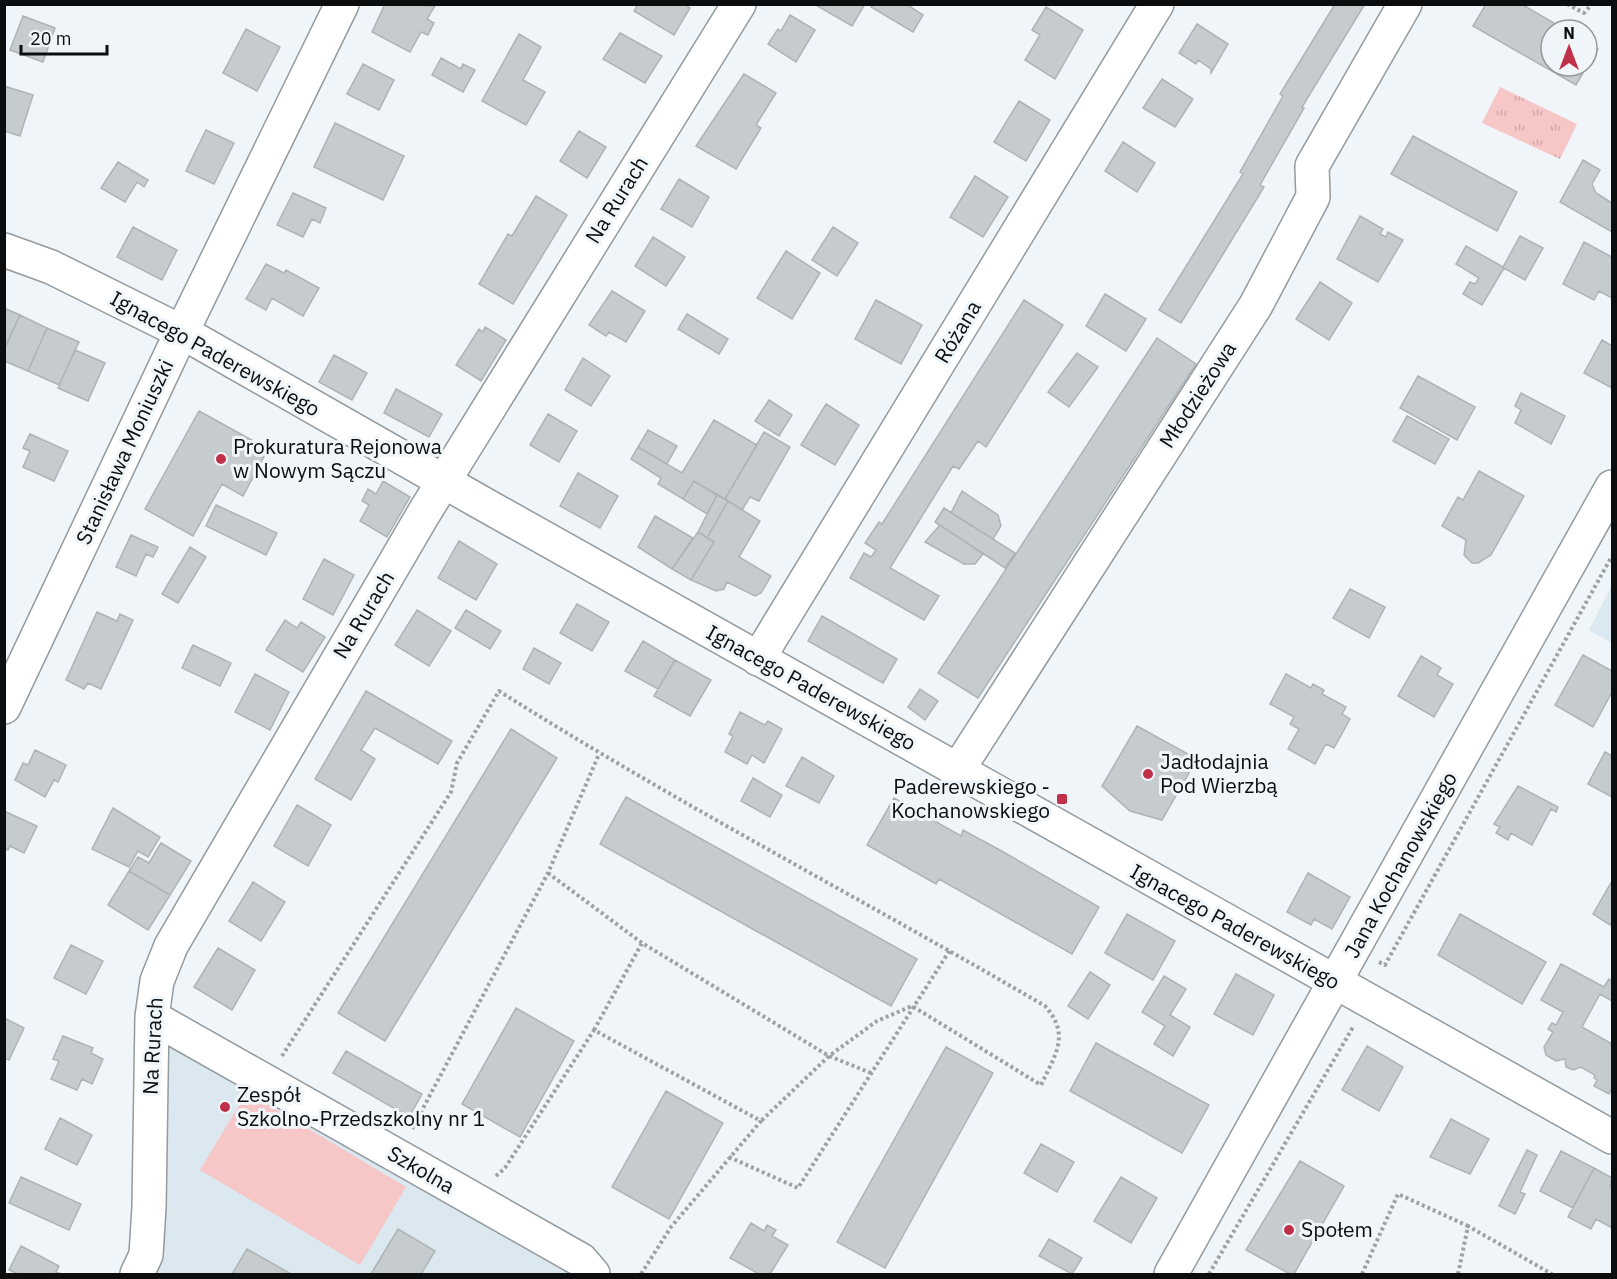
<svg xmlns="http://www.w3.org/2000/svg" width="1617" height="1279" viewBox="0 0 1617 1279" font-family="'IBM Plex Sans',sans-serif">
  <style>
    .built { fill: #dbe8ef }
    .grass { fill: #f7c6c7 }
    .park { fill: url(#park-tufts) }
    .building { fill: #c6cbce; stroke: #aeb3b6; stroke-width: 1.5 }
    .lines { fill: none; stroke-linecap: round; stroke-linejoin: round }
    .minor-casing { stroke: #959a9d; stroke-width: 36 }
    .path { stroke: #9da1a4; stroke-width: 4; stroke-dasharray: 3 3; stroke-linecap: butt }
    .minor { stroke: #fff; stroke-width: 33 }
    .poi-dot { fill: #c13049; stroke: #f0f5f9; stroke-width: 2 }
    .labels { text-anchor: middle; stroke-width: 6; stroke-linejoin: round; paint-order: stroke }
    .street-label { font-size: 21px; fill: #0b0d0e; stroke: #f0f5f9 }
    .poi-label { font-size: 21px; fill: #0b0d0e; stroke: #f0f5f9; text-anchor: start }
  </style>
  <defs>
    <pattern id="park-tufts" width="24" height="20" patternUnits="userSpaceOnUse" patternTransform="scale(1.5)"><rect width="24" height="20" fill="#f7c6c7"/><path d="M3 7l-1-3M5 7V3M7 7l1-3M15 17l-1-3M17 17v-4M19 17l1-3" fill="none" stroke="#d2a9aa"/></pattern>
  </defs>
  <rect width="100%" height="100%" fill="#f0f5f9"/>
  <!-- built -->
  <path class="built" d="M1612,585v58l-23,-13z
    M168,1040l412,234h-425z"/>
  <!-- grass -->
  <path class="grass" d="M247,1092l159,95 -46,78 -160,-95z"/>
  <!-- park -->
  <path class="park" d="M1500,87l77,37 -17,35 -78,-36z"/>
  <!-- building -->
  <path class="building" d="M385,4l50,2 -8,13 7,4 -6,12 -7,-3 -11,20 -38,-20z
    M638,4h46l6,4 -16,27 -40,-24z
    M814,4h51l-13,22z
    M873,4h33l17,11 -10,17 -42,-25z
    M1335,4h30l-63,103 2,1 -44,77 4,2 -83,136 -22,-13 84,-136 -3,-2 43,-76 -3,-2z
    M1486,4h35l45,26h-15v36h36l-11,19 -103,-59z
    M1046,7l37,23 -28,49 -30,-19 15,-25 -8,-5z
    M790,15l25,15 -19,32 -28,-18 10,-15 3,2z
    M23,16l32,12 -12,34 -33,-12z
    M1197,24l31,20 -17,29v-4l-13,-9 -2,4 -17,-11z
    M246,29l34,18 -23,44 -34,-18z
    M620,33l42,23 -17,27 -42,-24z
    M519,34l22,13 -18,33 22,12 -19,33 -44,-24z
    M1587,42l11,7 -11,17z
    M441,58l20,11 2,-5 12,6 -12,22 -31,-17z
    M363,64l31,16 -15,30 -32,-16z
    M744,74l32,19 -20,32 5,3 -25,41 -40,-23z
    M1162,79l31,20 -18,28 -32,-19z
    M4,86l29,9 -13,41 -16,-5z
    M1019,101l31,19 -24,41 -32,-19z
    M335,123l69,33 -21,44 -69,-33z
    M206,130l28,13 -20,41 -28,-13z
    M579,131l27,16 -19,31 -27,-17z
    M1413,136l104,56 -20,39 -106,-57z
    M1123,142l32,21 -18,29 -32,-21z
    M1583,160l17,10 -8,14 4,9 16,10v29l-52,-30z
    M118,162l30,18 -4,7 -7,-5 -12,20 -24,-14z
    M975,176l33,21 -25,40 -33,-20z
    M679,179l30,18 -17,30 -31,-18z
    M293,193l33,15 -6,15 -8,-4 -9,18 -26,-12z
    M536,196l31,19 -54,89 -34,-20 29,-50 4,2z
    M1360,216l23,13 -3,5 6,3 2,-5 15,8 -25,42 -41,-23z
    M133,227l44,23 -15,30 -45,-23z
    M833,227l25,16 -21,33 -25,-16z
    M1520,236l23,12 -18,32 -21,-12 -22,37 -19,-11 7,-12 5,2 4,-6 -23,-14 10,-18 37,21z
    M653,237l32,20 -19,29 -31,-20z
    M1584,242l28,15v41l-13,-7 -5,9 -31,-16z
    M786,251l34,22 -28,46 -35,-21z
    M266,264l18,9 2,-3 33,18 -16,28 -31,-18 -6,12 -20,-11z
    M1320,282l32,21 -23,37 -33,-21z
    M612,291l33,20 -19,31 -17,-10 -3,4 -17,-11z
    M1105,294l41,25 -20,32 -40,-25z
    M876,300l46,25 -21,39 -46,-25z
    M1024,300l39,25 -77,122 -8,-6 -19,28 -6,-3 -63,102 49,28 -15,24 -74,-42 14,-25 7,4 5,-7 -11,-7 14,-21 3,2z
    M4,308l16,7 -16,35z
    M687,314l41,25 -9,15 -41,-25z
    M20,315l27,13 -19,43 -24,-10v-11z
    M485,327l21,13 -25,41 -25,-16 23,-36 4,3z
    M47,328l32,14 -20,43 -31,-14z
    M1157,338l39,26 -218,334 -40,-25z
    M1602,340l10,6v42l-28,-15z
    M75,350l30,13 -17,38 -30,-13z
    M1077,353l21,14 -29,40 -21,-15z
    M334,355l33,18 -15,27 -33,-18z
    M583,358l27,18 -19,30 -26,-16z
    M1418,376l57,31 -18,33 -57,-32z
    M396,389l46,25 -13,23 -45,-24z
    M1521,393l44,23 -14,28 -36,-21 6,-13 -6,-4z
    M769,400l23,15 -13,21 -24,-15z
    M826,404l33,21 -24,40 -34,-20z
    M199,411l69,38 -25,47 -21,-12 -29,52 -48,-27z
    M548,414l29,17 -18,31 -29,-17z
    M1407,416l42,23 -14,25 -42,-23z
    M714,420l43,25 -32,54 -31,-18 -11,18 -25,-15 3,-6 -30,-19 7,-12 44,26z
    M648,430l29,16 -10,18 -29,-17z
    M764,432l26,15 -31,54 -9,-4 -8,13 -17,-11z
    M30,434l38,17 -14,30 -31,-14 7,-16 -7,-3z
    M1479,471l45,25 -33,59 -13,8h-6l-8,-8 2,-15 -24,-14 16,-29 5,3z
    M578,473l40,23 -18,32 -40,-22z
    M383,481l27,16 -23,40 -27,-16 9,-16 -7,-4 6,-12 8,5z
    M694,481l23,14 -10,19 -24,-15z
    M962,491l36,24 3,11 -8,13 -42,-26z
    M717,495l11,6 -21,37 -9,-6z
    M728,501l32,20 -21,36 32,19 -10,17 -6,3 -28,-14 -3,7 -8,2 -25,-11 23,-38 -7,-4z
    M216,505l61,28 -11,22 -60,-29z
    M944,508l71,45 -10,15 -70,-46z
    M655,516l38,22 -21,31 -34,-22z
    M940,525l43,29 -8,10h-11l-39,-22z
    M698,532l16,10 -23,38 -19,-11z
    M131,535l27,12 -5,10 -7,-3 -10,22 -20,-9z
    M459,541l38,23 -21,36 -38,-22z
    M190,547l16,10 -28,46 -16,-9z
    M324,559l30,16 -21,40 -30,-16z
    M1350,589l35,18 -16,31 -36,-20z
    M577,604l32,18 -17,29 -32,-18z
    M417,610l34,21 -22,35 -34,-21z
    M466,610l35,21 -11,18 -35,-21z
    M97,612l20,9 3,-7 13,6 -32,69 -13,-6 -4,6 -18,-9z
    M822,616l75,43 -14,24 -75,-42z
    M285,620l12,8 4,-6 24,15 -22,35 -37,-22z
    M643,641l32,19 -17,29 -33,-18z
    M193,645l38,18 -11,23 -38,-18z
    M534,648l27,15 -12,21 -26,-15z
    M1583,655l29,16v21l-19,35 -38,-22z
    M1421,656l20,12 -4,7 16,9 -19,33 -36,-21z
    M675,660l36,20 -21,36 -36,-20z
    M255,674l34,18 -19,38 -35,-18z
    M1286,674l25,14 2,-4 11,6 -2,4 24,13 -4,7 8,5 -16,29 -8,-4 -11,20 -27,-15 11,-20 -9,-5 4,-7 -24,-13z
    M920,689l18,12 -13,19 -17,-13z
    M366,691l86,50 -14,23 -63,-36 -14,22 14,9 -24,41 -36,-21z
    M740,712l25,13 3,-4 14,8 -18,34 -12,-8 -5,9 -22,-12 8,-16 -4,-2z
    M1137,726l60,33 -35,61 -32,-9 -28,-25z
    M511,729l46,29 -172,283 -47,-28z
    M35,750l31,15 -8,17 -4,-2 -9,17 -30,-17 8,-17 5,2z
    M1605,752l7,4v41l-24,-13z
    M802,757l32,19 -15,27 -33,-17z
    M753,778l29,17 -12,22 -29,-16z
    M1518,786l40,21 -2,5 -5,-3 -19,36 -21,-12 -3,7 -12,-7 4,-6 -6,-3z
    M626,797l291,162 -26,47 -291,-162z
    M894,798l67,38 2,-6 35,19 101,58 -27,47 -133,-75 -3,5 -69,-39z
    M297,805l34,20 -23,41 -34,-20z
    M113,808l47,29 -12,20 -10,-6 -9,16 -37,-18z
    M4,811l33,15 -13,27 -14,-7 -2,4 -4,-2z
    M161,843l30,18 -21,34 -41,-24 9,-14 11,6z
    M129,871l41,24 -22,35 -40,-25z
    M1308,873l42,24 -18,32 -18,-10 -3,6 -24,-13z
    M1612,881v40l-2,4 -17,-11z
    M253,882l32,20 -24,39 -32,-20z
    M1127,914l48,27 -22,39 -48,-27z
    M1460,914l86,48 -24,42 -84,-49z
    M71,945l32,16 -17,33 -32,-16z
    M218,948l37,22 -23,40 -38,-23z
    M1561,964l43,23 5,-8 3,3v19l-12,-7 -18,33 30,17v44l-3,6 -15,-8 3,-6 -3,-2 1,-3 -14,-8 -8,3 -7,-3 -1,-8 -9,2 -10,-6 -2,-8 9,-15 -5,-3 4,-6 4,2 7,-13 -22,-12z
    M1090,972l20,13 -22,34 -20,-13z
    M1236,974l38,21 -21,40 -39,-21z
    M1164,976l22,13 -16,26 20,12 -17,29 -19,-12 11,-18 -23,-14z
    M516,1008l58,33 -54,96 -58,-33z
    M4,1018l20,10 -15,32 -5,-2z
    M63,1036l30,12 -2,5 12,6 -11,25 -10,-5 -5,11 -26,-11 8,-18 -6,-2z
    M1096,1043l113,62 -27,48 -112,-62z
    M1367,1046l36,21 -24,44 -37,-21z
    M946,1047l47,26 -108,195 -48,-26z
    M346,1051l76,43 -13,23 -76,-44z
    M666,1091l57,32 -54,96 -57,-32z
    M60,1118l32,17 -15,30 -32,-16z
    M1451,1119l38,20 -19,35 -40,-17z
    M1041,1144l33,18 -17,30 -33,-19z
    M1527,1150l10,5 -17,37 5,2 -10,20 -16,-8z
    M1561,1151l33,17 -21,40 -33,-17z
    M1300,1161l44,25 -50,88h-4l-44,-24z
    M1594,1168l18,10 -2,8 2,1v41l-16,-9 -5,10 -23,-12z
    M21,1177l60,27 -12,26 -60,-27z
    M1121,1177l36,21 -26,45 -37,-22z
    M751,1223l13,8 3,-6 9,5 -4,6 16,9 -18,29h-11l-29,-16z
    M398,1229l37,22 -14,23h-50z
    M1049,1239l33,19 -10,16 -33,-18z
    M21,1246l38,20 -3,6 5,2h-43l-9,-4z
    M247,1249l44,25h-59z"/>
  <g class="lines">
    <defs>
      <path id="minor" d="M4,250l47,17 131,65 298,170 1132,635
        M758,659l399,-655
        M4,707l169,-357 169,-346
        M957,771l299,-466 57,-108 -1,-31 93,-162
        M152,1017l429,243 12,14
        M137,1274l9,-19 3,-48 3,-190 5,-36 14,-35 253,-433 315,-509
        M1171,1274l441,-787"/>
    </defs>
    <!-- minor casing -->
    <use href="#minor" class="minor-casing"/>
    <!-- path -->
    <path class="path" d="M1567,4l17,9 8,-9
      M548,873l94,70 187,113 42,17
      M1379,962l6,3 227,-409
      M594,1030l48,-87
      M282,1056l169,-264 6,-29 42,-72c177,112 365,209 546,315 26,29 10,49 -4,79l-129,-79 -35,15 -48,35 -68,65
      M412,1129l136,-256 51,-119
      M729,1157l69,31 152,-238
      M496,1176l9,-8 89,-138 167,91 -90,106 -30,47
      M1209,1274l144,-247
      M1362,1274l36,-80 70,32
      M1458,1274l10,-48 84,48"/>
    <!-- minor -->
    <use href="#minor" class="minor"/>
  </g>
  <!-- markers -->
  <g class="poi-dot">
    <circle cx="221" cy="459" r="6"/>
    <circle cx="1148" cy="774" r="6"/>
    <rect x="1056" y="793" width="12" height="12" rx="3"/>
    <circle cx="225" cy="1107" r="6"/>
    <circle cx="1289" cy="1230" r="6"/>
  </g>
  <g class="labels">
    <!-- street labels -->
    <g class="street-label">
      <text transform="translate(617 200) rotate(-58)" y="7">Na Rurach</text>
      <text transform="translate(958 332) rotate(-59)" y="7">Różana</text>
      <text transform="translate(215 354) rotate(29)" y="7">Ignacego Paderewskiego</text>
      <text transform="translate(1198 395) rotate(-57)" y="7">Młodzieżowa</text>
      <text transform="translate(125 452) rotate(-65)" y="7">Stanisława Moniuszki</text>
      <text transform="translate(364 615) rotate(-59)" y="7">Na Rurach</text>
      <text transform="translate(811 688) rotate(29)" y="7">Ignacego Paderewskiego</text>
      <text transform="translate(1401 865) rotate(-61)" y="7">Jana Kochanowskiego</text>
      <text transform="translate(1235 927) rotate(29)" y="7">Ignacego Paderewskiego</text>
      <text transform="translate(153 1046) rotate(-87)" y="7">Na Rurach</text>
      <text transform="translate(421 1170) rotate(30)" y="7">Szkolna</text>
    </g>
    <!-- poi labels -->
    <g class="poi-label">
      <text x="233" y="454">Prokuratura Rejonowa<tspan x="233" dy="24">w Nowym Sączu</tspan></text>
      <text x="1160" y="769">Jadłodajnia<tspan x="1160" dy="24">Pod Wierzbą</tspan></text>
      <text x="1050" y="794" text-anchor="end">Paderewskiego -<tspan x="1050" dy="24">Kochanowskiego</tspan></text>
      <text x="237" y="1102">Zespół<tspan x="237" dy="24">Szkolno-Przedszkolny nr 1</tspan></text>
      <text x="1301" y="1237">Społem</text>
    </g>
  </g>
  <!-- border -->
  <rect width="1617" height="1279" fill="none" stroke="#0b0d0e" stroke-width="12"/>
  <!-- north arrow -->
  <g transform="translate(1569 48)"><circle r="28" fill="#f0f5f9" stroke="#94989b" stroke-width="1.5"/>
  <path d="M0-4.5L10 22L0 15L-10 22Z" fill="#c13049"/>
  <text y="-9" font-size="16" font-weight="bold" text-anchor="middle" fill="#0b0d0e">N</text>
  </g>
  <!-- scale -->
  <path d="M21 45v9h86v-9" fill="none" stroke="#0b0d0e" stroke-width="3"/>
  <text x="30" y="45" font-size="18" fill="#0b0d0e" stroke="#f0f5f9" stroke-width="4.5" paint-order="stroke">20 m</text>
</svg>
